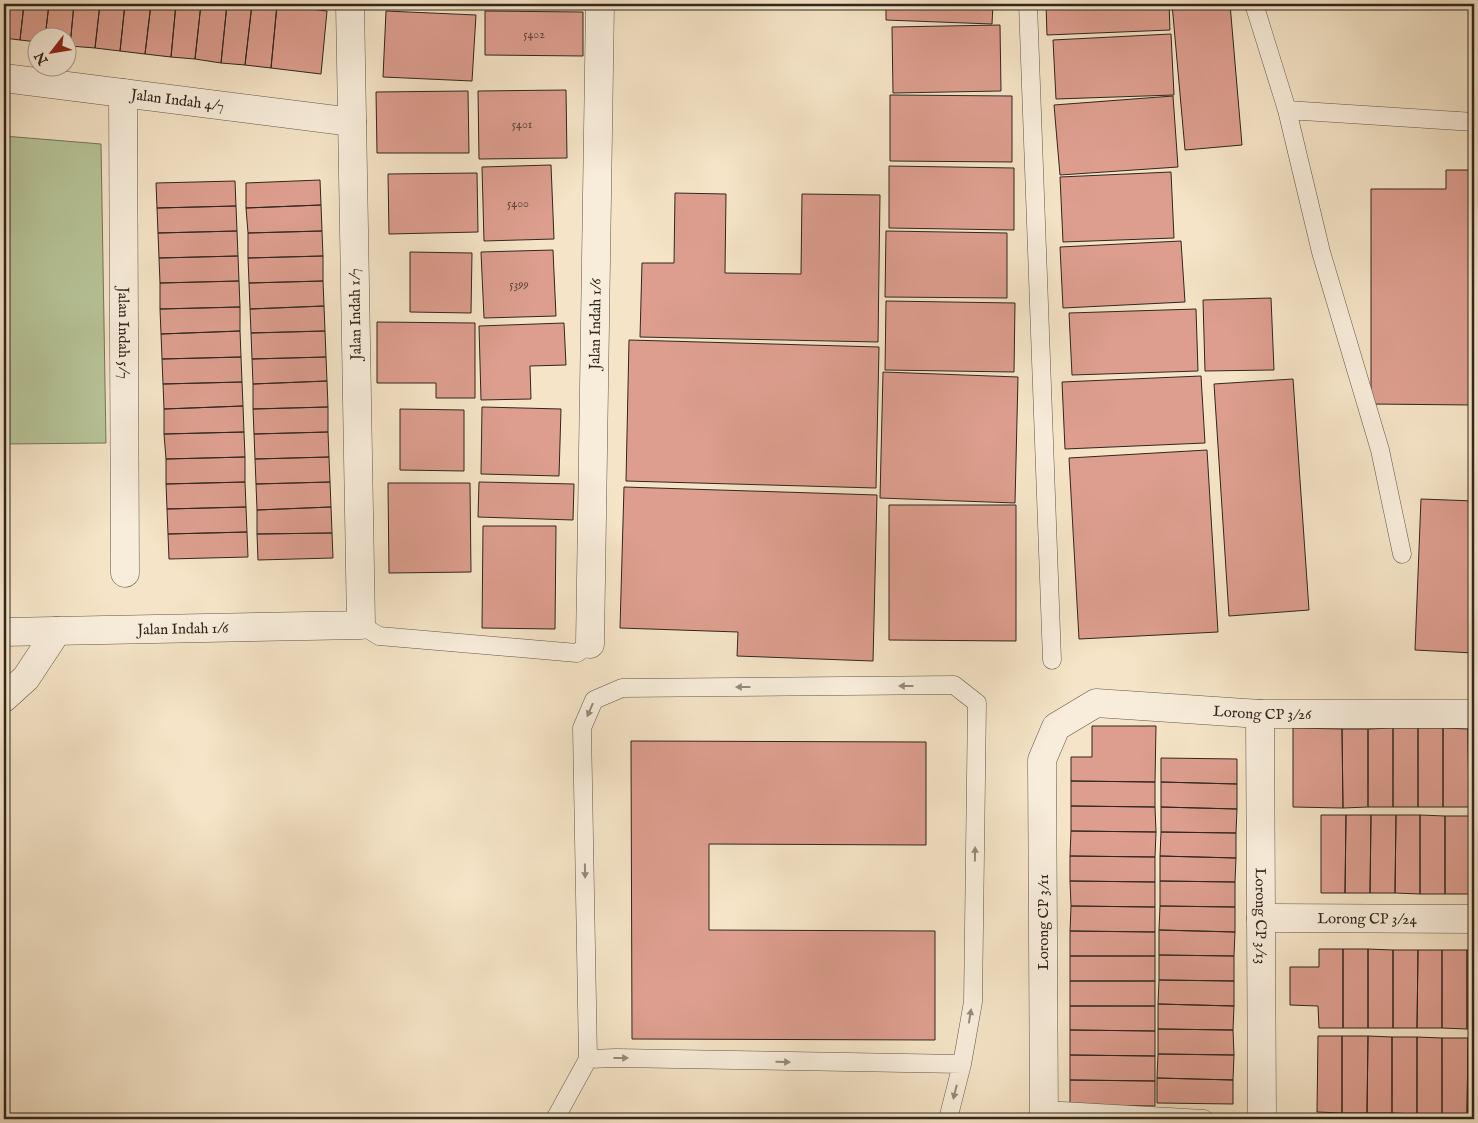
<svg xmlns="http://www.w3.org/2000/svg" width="1478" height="1123" viewBox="0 0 1478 1123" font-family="'IM FELL English',serif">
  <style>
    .green { fill: #b7c599; stroke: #74765c }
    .building { fill: #dd9e8f; stroke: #30271e }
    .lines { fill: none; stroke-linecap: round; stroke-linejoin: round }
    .lane-casing { stroke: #615648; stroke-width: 19 }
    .street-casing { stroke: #615648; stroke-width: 29 }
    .lane { stroke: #f8eddb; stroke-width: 18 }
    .street { stroke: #f8eddb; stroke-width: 28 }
    .oneway { fill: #948a7c }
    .labels { text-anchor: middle; stroke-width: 4; stroke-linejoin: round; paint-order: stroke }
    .number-label { font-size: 12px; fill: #5b453a }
    .street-label { font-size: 15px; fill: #30271e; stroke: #f8eddb }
  </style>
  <rect width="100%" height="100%" fill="#f5e4c7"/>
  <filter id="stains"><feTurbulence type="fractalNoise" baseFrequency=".004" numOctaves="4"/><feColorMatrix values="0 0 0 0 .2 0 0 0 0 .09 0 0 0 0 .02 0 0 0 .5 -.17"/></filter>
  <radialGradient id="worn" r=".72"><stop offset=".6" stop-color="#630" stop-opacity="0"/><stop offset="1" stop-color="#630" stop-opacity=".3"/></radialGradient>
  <!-- green -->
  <path class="green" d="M4,136l97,8 5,299 -102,1z"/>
  <!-- building -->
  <path class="building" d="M4,4h20l-4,36 -16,-2z
    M24,4h25l-4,34h-7v4l-18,-2z
    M49,4h25l-4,42 -2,-1v-7h-23z
    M74,4h26l-5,44 -25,-2z
    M100,4h25l-5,47 -25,-3z
    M125,4h26l-6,50 -25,-3z
    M151,4h25l-5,53 -26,-3z
    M176,4h25l-6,55 -24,-2z
    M201,4h26l-6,59 -26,-4z
    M227,4h25l-7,61 -24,-2z
    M252,4l25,1 -6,63 -26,-3z
    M886,4h107l-1,20 -106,-4z
    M1046,4h123l1,26 -123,5z
    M1172,4h58l12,141 -57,5z
    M277,5l50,6 -6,63 -50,-6z
    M386,11l90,4 -4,66 -89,-4z
    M485,11l98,1v44l-98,-1z
    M1000,25l1,66 -108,2 -1,-66z
    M1171,34l3,61 -118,4 -3,-59z
    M566,90l1,68 -88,1 -1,-68z
    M468,91l1,62h-92l-1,-61z
    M890,95l122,1v66l-122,-1z
    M1173,96l5,71 -118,8 -6,-70z
    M551,165l3,74 -70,2 -2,-74z
    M889,166l125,2v62l-125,-2z
    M1446,170h28v235l-103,-1v-215h75z
    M1171,172l3,66 -111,4 -3,-65z
    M477,173l1,59 -89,2 -1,-60z
    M320,180l1,25 -75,3v-25z
    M235,181l1,25 -79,2 -1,-25z
    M675,193l51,1 -1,79 76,1 1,-80 78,1 -2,147 -238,-5 2,-74h32z
    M321,205l1,26 -74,2 -2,-25z
    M236,206l1,25 -79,2 -1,-25z
    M237,231l1,25 -79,2 -1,-25z
    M322,231l1,25 -75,2v-25z
    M886,231l121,2v65l-122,-1z
    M1181,241l4,61 -122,6 -3,-61z
    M553,250l3,66 -72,2 -3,-66z
    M410,252l62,1 -1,60 -61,-1z
    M238,256l1,25 -79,2 -1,-25z
    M323,256v25l-74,2 -1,-25z
    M239,281l1,26 -80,2v-26z
    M323,281l1,25 -74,3 -1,-26z
    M1271,298l3,72 -69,1 -2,-71z
    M886,301l129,2 -1,69 -129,-2z
    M324,306l1,25 -74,2 -1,-24z
    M240,307v24l-79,3 -1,-25z
    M1196,309l2,62 -126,4 -3,-62z
    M377,322l98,1v75h-39v-15h-59z
    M564,323l2,42 -36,1 1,33 -50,1 -2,-74z
    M240,331l1,26 -79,2 -1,-25z
    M325,331l1,26 -74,2 -1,-26z
    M629,340l250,7 -3,141 -250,-7z
    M241,357l1,25 -79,2 -1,-25z
    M326,357l1,24 -74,3 -1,-25z
    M883,372l135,5 -3,126 -135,-5z
    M1201,376l4,67 -140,6 -3,-67z
    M1293,379l16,231 -80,6 -15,-232z
    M327,381l1,26 -75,2v-25z
    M242,382l1,24 -79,3 -1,-25z
    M243,406l1,26 -80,2v-25z
    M328,407v25l-74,2 -1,-25z
    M482,407l79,2 -2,67 -78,-2z
    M400,409l64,1v61l-64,-1z
    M1474,418v70h-3z
    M244,432l1,25 -79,2 -2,-25z
    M328,432l1,25 -74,2 -1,-25z
    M1207,450l11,182 -139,7 -10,-181z
    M245,457v25l-79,2v-25z
    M329,457l1,25 -74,2 -1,-25z
    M245,482l1,25 -79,2 -1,-25z
    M330,482l1,25 -74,3 -1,-26z
    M479,482l95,2 -1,36 -95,-3z
    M388,483h82l1,89 -82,1z
    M624,487l253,8 -4,166 -136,-5 1,-24 -118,-4z
    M1421,499l53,2v152l-59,-3z
    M889,505h127v136l-127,-1z
    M246,507l1,25 -79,2 -1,-25z
    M331,507l1,26 -75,1v-24z
    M483,526h73l-1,103 -73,-1z
    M247,532l1,25 -79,2 -1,-25z
    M332,533l1,25 -75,2 -1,-26z
    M1092,726h64l-1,56 -84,-1v-24h21z
    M1293,728l49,1 1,79 -50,-1z
    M1393,728v79h-25v-78z
    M1393,728h25v79h-25z
    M1418,728h25v79h-25z
    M1443,728l25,1 1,78h-26z
    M1342,729h26v78l-25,1z
    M1468,729h6v78h-5z
    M631,741l295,1v103l-217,-1v86l226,1v109l-303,-1z
    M1161,758l76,1v25l-76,-2z
    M1071,781l84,1v25l-84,-1z
    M1161,782l76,2v25l-76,-2z
    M1071,806l84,1 1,25 -85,-1z
    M1161,807l76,2 -1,24 -75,-1z
    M1321,815h25l-1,78h-24z
    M1346,815h25l-1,78h-25z
    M1371,815h25l-1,78h-25z
    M1396,815h24v79l-25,-1z
    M1420,815l25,1v78h-25z
    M1445,816h25v78h-25z
    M1470,816h4v78h-4z
    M1071,831l85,1 -1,25 -85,-1z
    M1161,832l75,1v25l-76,-2z
    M1070,856l85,1v25l-85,-1z
    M1160,856l76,2 -1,24 -75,-1z
    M1070,881l85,1v25l-84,-1z
    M1160,881l75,1v25l-75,-1z
    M1071,906l84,1v25l-85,-1z
    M1160,906l75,1v25l-76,-2z
    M1159,930l76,2 -1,24 -75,-1z
    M1070,931l85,1v24h-85z
    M1319,949h24v79h-24l-1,-22 -28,-1v-38h29z
    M1343,949h25v79h-25z
    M1368,949l25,1v78h-25z
    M1393,950h25l-1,78h-24z
    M1418,950h24v78h-25z
    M1442,950h25v79l-25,-1z
    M1467,950h7v79h-7z
    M1159,955l75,1v25l-75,-1z
    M1070,956h85v25h-85z
    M1159,980l75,1v25l-76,-2z
    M1070,981h85v25h-85z
    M1158,1004l76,2 -1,24 -75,-1z
    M1070,1006h85v25l-85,-1z
    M1158,1029l75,1 1,25 -76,-1z
    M1070,1030l85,1v25l-85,-1z
    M1318,1036h24v77l-25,-1z
    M1342,1036h26l-1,77h-25z
    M1368,1036l24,1v76h-25z
    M1392,1037h25v77l-25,-1z
    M1417,1037l25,1v76h-25z
    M1442,1038h26l-1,76h-25z
    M1468,1038h6v76h-7z
    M1158,1054l76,1 -1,25 -76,-2z
    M1070,1055l85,1v25l-85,-1z
    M1157,1078l76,2v24l-76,-1z
    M1070,1080l85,1v25l-85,-1z"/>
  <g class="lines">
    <defs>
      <path id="lane" d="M1028,4l24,656
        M1254,4l33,106 187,12
        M1287,110l34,142 59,198 22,104
        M361,625l18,11 198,17 13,-9
        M588,1059l-6,-331 12,-28 28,-12 332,-3 23,18 -4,299 -11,62 -14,55
        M1044,1110l160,9
        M555,1119l33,-60 28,-1 346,6"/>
      <g id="street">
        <path id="s1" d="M4,78l348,44"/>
        <path id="s2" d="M123,93l2,480"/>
        <path id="s3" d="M4,632l357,-7 -11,-621"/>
        <path id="s4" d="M590,644l10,-640"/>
        <path d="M4,698l22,-20 31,-47"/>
        <path id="s5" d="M1260,714l2,405"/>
        <path id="s6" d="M1261,918l213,1"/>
        <path id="s7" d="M1044,1119l-2,-359 14,-33 40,-24 164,11h214"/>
      </g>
    </defs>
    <!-- lane casing -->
    <use href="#lane" class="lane-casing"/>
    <!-- street casing -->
    <use href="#street" class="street-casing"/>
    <!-- lane -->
    <use href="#lane" class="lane"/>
    <!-- street -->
    <use href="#street" class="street"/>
  </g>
  <!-- one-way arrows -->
  <defs><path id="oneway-solid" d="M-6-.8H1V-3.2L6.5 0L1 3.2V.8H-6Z" transform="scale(1.25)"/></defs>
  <g class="oneway">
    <use href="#oneway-solid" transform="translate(906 686) rotate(180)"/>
    <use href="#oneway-solid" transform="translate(743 687) rotate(180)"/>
    <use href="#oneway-solid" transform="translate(590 710) rotate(113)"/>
    <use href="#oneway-solid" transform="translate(975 854) rotate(-89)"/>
    <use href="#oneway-solid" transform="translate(585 871) rotate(89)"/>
    <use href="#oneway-solid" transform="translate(970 1016) rotate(-81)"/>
    <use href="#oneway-solid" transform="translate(621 1058)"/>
    <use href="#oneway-solid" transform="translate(783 1062) rotate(1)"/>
    <use href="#oneway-solid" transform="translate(955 1092) rotate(104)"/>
  </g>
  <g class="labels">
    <!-- number labels -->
    <g class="number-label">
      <text x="534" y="38">5402</text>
      <text x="522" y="128">5401</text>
      <text x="518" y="207">5400</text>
      <text x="519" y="288">5399</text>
    </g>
    <!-- street labels -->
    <g class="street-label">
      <text dy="5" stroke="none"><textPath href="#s1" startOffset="175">Jalan Indah 4/7</textPath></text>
      <text transform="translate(355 314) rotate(-91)" y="5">Jalan Indah 1/7</text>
      <text dy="5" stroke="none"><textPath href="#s4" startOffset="320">Jalan Indah 1/6</textPath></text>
      <text dy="5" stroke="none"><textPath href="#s2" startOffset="240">Jalan Indah 5/7</textPath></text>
      <text dy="5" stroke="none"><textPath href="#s3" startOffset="179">Jalan Indah 1/6</textPath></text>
      <text dy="5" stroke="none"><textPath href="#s7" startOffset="608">Lorong CP 3/26</textPath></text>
      <text dy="5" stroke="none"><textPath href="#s5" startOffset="202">Lorong CP 3/13</textPath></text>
      <text dy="5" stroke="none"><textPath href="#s6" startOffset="106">Lorong CP 3/24</textPath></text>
      <text transform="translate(1043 922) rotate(-90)" y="5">Lorong CP 3/11</text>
    </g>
  </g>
  <!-- margin -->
  <rect width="1478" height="1123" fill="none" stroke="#f5e4c7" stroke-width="20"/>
  <rect x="5" y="5" width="1468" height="1113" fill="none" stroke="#30271e" stroke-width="2.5"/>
  <rect x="10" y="10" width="1458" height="1103" fill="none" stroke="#30271e"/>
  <!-- north arrow -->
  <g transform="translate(52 52) rotate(239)"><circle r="24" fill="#f8eddb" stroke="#a89e8f"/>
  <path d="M0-4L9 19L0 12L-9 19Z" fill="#8f2418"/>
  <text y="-8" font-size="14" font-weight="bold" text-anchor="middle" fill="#30271e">N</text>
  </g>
  <rect width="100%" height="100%" filter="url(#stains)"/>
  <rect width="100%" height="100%" fill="url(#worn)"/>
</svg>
